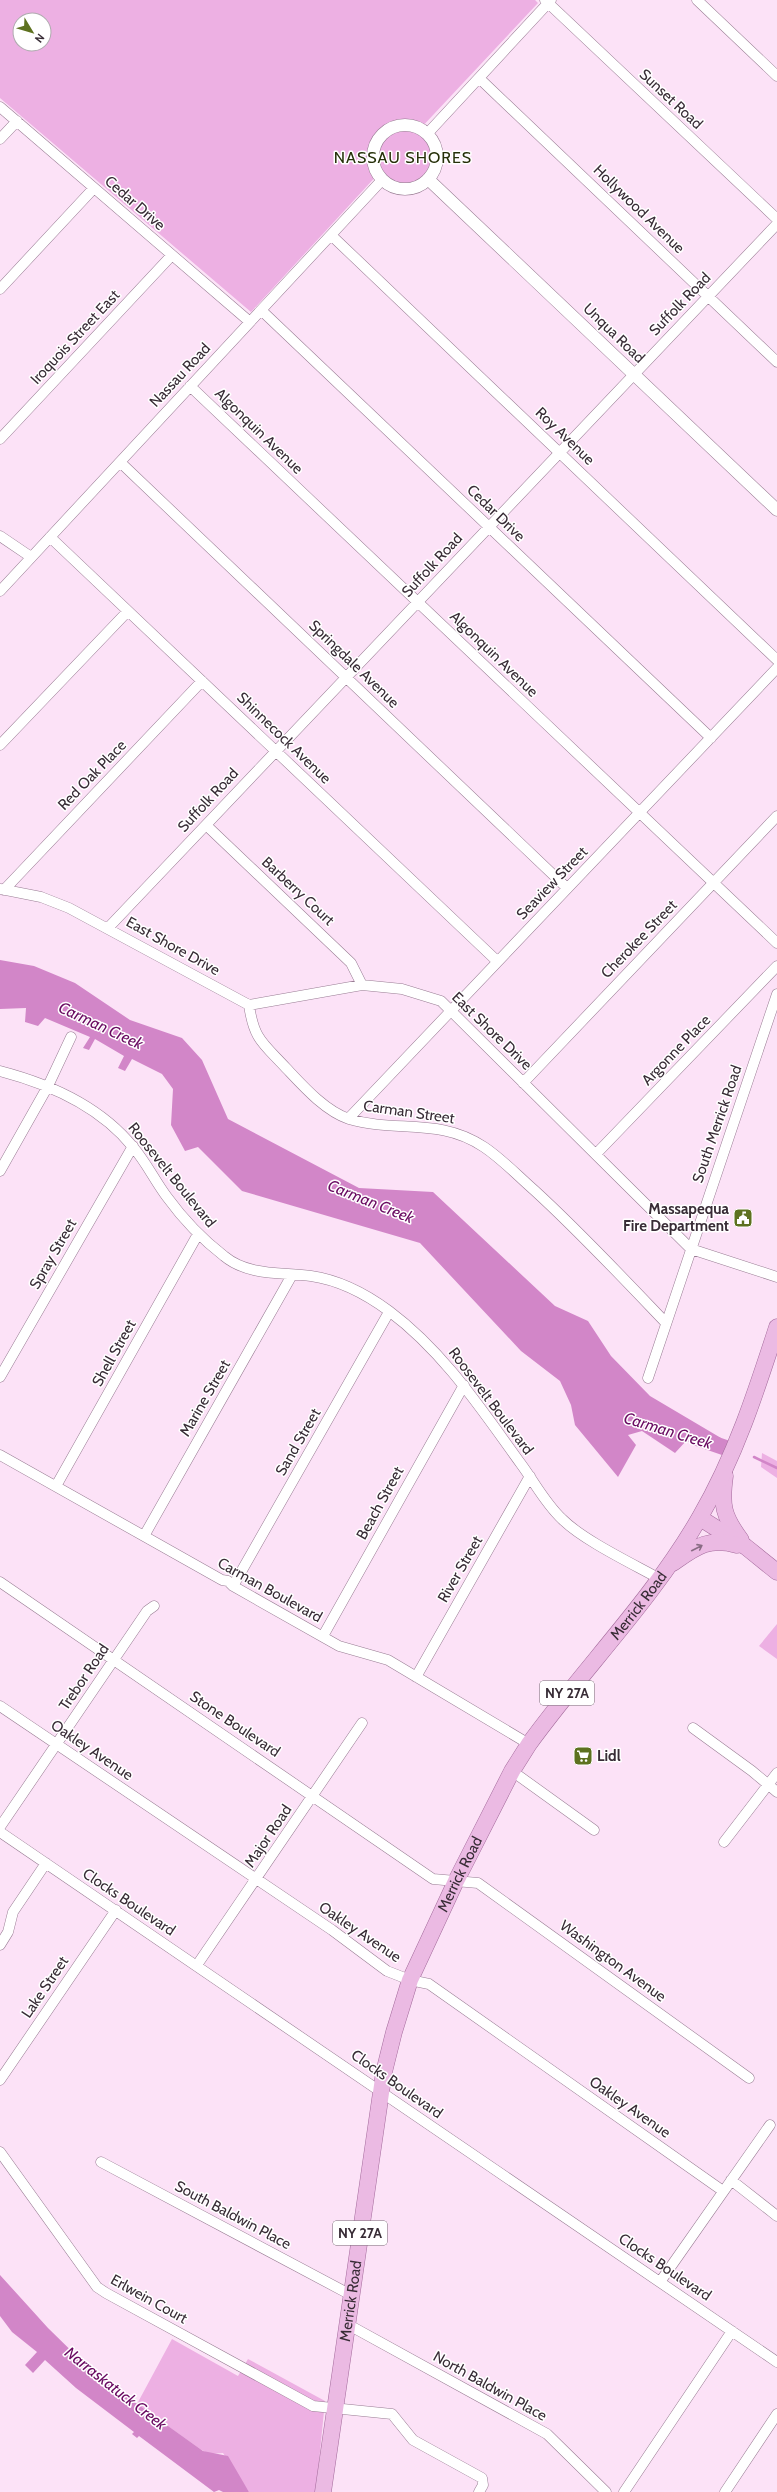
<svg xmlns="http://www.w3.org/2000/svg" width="777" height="2492" viewBox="0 0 777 2492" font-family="Cabin,sans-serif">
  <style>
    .green { fill: #edb0e3; fill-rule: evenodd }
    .water { fill: #d286c8 }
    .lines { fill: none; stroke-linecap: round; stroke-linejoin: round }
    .stream { stroke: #d286c8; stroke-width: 2.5 }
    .river { stroke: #d286c8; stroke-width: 16 }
    .minor-casing { stroke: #987c93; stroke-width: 11 }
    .tertiary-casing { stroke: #987c93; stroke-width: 13 }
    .primary-casing { stroke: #a36a9b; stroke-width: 17 }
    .minor { stroke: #fff; stroke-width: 10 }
    .tertiary { stroke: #fff; stroke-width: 12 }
    .primary { stroke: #ebbae3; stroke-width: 16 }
    .oneway { stroke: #896c84 }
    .labels { text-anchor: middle; stroke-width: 3; stroke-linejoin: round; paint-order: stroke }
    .shield { fill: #fff; stroke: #746b72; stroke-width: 1 }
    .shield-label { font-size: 14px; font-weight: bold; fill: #382c36 }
    .street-label { font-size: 15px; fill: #382c36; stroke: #fff }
    .poi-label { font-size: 15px; font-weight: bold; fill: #382c36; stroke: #fff; text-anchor: end }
    .neighbourhood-label { font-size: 16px; letter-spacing: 1px; fill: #263009; stroke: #fff }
    .water-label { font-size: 16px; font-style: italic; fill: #690a61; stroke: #fff }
  </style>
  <rect width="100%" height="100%" fill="#fce2f7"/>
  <!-- green -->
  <path class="green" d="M0,0h535l3,3 -119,127c42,31 -9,82 -40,43l-128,139 -251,-214zM20,20h24v24h-24z
    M762,1453l15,8v17l-16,-11z
    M777,1624v35l-18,-13z
    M172,2339l66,37 10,-17 77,42 -9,91h-67l-26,-39 -14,1 -9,-5 -63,-45z"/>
  <!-- water -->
  <path class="water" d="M0,960l34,6 41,17 55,37 52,18 20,22 26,59 131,69 74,4 122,114 33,15 23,35 39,40 71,42 -6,13 -29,-10 -11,12 -33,-22 -14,4 8,10 -18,32 -43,-52 -4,-20 -11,-24 -39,-30 -101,-108 -178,-52 -44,-44 -13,4 -14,-26 2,-36 -11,-15 -30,-15 -7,12 -7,-3 6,-12 -29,-17 -6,11 -6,-2 7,-11 -45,-19 -7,8 -13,-4 1,-14 -26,1z
    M0,2275l48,53 46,45 109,78 25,5 21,36h-26l-4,-2 -5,2 -75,-56 -2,2 -5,-4 2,-2 -58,-44 -31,-28 -12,13 -8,-8 12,-13 -25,-20 -12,-16z"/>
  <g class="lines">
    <!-- stream -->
    <path class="stream" d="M754,1457l23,11"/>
    <!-- river -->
    <path class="river" d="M697,1438l29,10"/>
    <defs>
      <path id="minor" d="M545,0l232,219
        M697,0l80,76
        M479,78l298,284
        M0,107l250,215
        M427,134l124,-134
        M0,139l17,-18
        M331,235l446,425
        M0,289l94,-101
        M261,310l450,428
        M190,386l587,557
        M0,439l172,-184
        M120,462l447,426
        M0,536l31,21
        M50,537l447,424
        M0,591l382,-411
        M0,745l128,-134
        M206,825l145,138 11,22
        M0,889l41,8 28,11 180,97 113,-20 40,4 39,12 250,248 86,28
        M4,890l198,-209
        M108,928l669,-704
        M249,1005c5,35 14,38 37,63 17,18 39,43 63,51 47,14 91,-2 135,28 18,12 34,29 50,43 46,42 89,88 132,133
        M0,1071c50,13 100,35 133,76 13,15 22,34 34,50 16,22 35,42 57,59 24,20 57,16 87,20 28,4 55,18 78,35 55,41 92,98 132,153 14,19 24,39 41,55 21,21 69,44 96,59
        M523,1083l254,-267
        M349,1118l428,-450
        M596,1154l181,-188
        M0,1171l48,-85 23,-49
        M0,1377l133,-231
        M648,1378l129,-384
        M0,1455l222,125 6,1 5,5 106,60 49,14 141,84
        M56,1486l142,-252
        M144,1536l148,-261
        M0,1582l433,297 45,4 271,195
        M233,1586l156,-274
        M323,1636l141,-251
        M416,1677l114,-201
        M0,1706l332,224 55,41 23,9 19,4 294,207
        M693,1728l59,43 25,21
        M512,1771l82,59
        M0,1827l147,-216 7,-5
        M0,1832l777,530
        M724,1842l53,-69
        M0,1945l8,-13 5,-20 33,-49
        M197,1965l165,-242
        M0,2080l116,-170
        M0,2152l97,135 9,6 207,113 79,8 21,26 69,38 1,7 -4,7
        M101,2162l250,133
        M731,2180l46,36
        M660,2282l110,-157
        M347,2324l200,110 59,58
        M624,2492l108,-161
        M725,2492l52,-78"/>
      <path id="tertiary" d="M373 157a32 32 0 1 1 64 0a32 32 0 1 1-64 0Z
        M428,179l349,331"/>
      <g id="primary">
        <path d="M725,1476c-4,29 -2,40 16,64"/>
        <path d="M700,1518l46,29 31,25"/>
        <path d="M673,1563c23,-16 35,-26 64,-18"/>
        <path id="s1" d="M323,2492l61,-420 10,-40 16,-52 46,-99 56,-110 17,-27c55,-76 124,-145 171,-227 35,-60 56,-125 77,-190"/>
      </g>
    </defs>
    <!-- minor casing -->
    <use href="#minor" class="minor-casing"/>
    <!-- tertiary casing -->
    <use href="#tertiary" class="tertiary-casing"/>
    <!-- primary casing -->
    <use href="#primary" class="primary-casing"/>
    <!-- minor -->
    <use href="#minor" class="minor"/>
    <!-- tertiary -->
    <use href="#tertiary" class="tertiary"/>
    <!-- primary -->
    <use href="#primary" class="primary"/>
  </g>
  <!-- one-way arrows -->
  <defs><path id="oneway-shaft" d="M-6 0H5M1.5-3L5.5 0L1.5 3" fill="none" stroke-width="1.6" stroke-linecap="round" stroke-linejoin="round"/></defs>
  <use class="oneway" href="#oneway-shaft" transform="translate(697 1548) rotate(-27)"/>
  <!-- icons -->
  <defs>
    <symbol id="civic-square" viewBox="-11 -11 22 22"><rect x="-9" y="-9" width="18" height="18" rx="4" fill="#5d711f" stroke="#fff"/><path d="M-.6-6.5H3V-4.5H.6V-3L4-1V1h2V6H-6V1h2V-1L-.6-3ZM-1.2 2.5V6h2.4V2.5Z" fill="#fff"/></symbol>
    <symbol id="supermarket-square" viewBox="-11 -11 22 22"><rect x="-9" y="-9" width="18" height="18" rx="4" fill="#5d711f" stroke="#fff"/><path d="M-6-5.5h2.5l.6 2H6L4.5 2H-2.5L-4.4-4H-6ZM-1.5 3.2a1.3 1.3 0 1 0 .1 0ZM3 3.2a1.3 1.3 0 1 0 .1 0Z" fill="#fff"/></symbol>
  </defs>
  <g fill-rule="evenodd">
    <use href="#civic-square" x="732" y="1207" width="22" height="22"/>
    <use href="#supermarket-square" x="572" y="1745" width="22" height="22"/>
  </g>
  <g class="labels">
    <!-- shield labels -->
    <g class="shield">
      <rect x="540" y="1681" width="54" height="24" rx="3"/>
      <rect x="333" y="2221" width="54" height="24" rx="3"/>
    </g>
    <g class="shield-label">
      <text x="567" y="1698">NY 27A</text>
      <text x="360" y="2238">NY 27A</text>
    </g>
    <!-- street labels -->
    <g class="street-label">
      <text transform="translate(671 99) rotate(43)" y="5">Sunset Road</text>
      <text transform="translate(135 203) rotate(41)" y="5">Cedar Drive</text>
      <text transform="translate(639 209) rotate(44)" y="5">Hollywood Avenue</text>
      <text transform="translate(680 304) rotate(-46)" y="5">Suffolk Road</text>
      <text transform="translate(614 333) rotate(44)" y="5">Unqua Road</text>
      <text transform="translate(75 337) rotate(-47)" y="5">Iroquois Street East</text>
      <text transform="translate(180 375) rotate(-47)" y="5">Nassau Road</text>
      <text transform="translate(259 431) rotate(44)" y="5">Algonquin Avenue</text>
      <text transform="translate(565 436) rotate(44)" y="5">Roy Avenue</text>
      <text transform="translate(496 513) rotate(44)" y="5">Cedar Drive</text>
      <text transform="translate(432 565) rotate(-47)" y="5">Suffolk Road</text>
      <text transform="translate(494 654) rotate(44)" y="5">Algonquin Avenue</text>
      <text transform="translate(354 664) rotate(44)" y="5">Springdale Avenue</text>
      <text transform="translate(284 738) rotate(44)" y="5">Shinnecock Avenue</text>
      <text transform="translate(92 775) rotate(-46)" y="5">Red Oak Place</text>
      <text transform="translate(208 800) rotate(-47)" y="5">Suffolk Road</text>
      <text transform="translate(552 883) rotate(-46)" y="5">Seaview Street</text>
      <text transform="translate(298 891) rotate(43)" y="5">Barberry Court</text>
      <text transform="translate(639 939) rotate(-46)" y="5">Cherokee Street</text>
      <text transform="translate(173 946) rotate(29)" y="5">East Shore Drive</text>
      <text transform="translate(492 1031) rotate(44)" y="5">East Shore Drive</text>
      <text transform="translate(676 1050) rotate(-46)" y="5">Argonne Place</text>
      <text transform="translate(409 1112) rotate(8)" y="5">Carman Street</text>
      <text transform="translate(717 1124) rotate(-71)" y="5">South Merrick Road</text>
      <text transform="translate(172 1175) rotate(51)" y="5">Roosevelt Boulevard</text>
      <text transform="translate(53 1254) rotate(-60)" y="5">Spray Street</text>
      <text transform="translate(114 1353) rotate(-61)" y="5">Shell Street</text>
      <text transform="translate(205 1398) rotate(-60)" y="5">Marine Street</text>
      <text transform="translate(491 1401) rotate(53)" y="5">Roosevelt Boulevard</text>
      <text transform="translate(298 1442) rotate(-60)" y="5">Sand Street</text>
      <text transform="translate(380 1503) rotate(-61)" y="5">Beach Street</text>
      <text transform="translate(460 1569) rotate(-60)" y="5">River Street</text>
      <text transform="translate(270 1590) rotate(29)" y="5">Carman Boulevard</text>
      <text dy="5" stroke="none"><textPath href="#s1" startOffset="961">Merrick Road</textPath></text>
      <text transform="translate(84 1677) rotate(-56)" y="5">Trebor Road</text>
      <text transform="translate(235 1724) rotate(34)" y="5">Stone Boulevard</text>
      <text transform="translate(92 1750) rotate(34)" y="5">Oakley Avenue</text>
      <text transform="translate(268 1836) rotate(-56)" y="5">Major Road</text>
      <text dy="5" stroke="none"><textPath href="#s1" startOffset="637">Merrick Road</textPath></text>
      <text transform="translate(129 1902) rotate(34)" y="5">Clocks Boulevard</text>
      <text transform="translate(360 1932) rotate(34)" y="5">Oakley Avenue</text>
      <text transform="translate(613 1961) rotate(36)" y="5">Washington Avenue</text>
      <text transform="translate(45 1987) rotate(-56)" y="5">Lake Street</text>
      <text transform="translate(397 2084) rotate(35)" y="5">Clocks Boulevard</text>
      <text transform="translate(630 2107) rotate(35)" y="5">Oakley Avenue</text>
      <text transform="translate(233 2215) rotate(28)" y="5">South Baldwin Place</text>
      <text transform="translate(665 2267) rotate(34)" y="5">Clocks Boulevard</text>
      <text transform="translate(149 2299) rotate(29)" y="5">Erlwein Court</text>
      <text dy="5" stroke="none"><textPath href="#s1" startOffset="193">Merrick Road</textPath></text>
      <text transform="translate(490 2386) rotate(29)" y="5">North Baldwin Place</text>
    </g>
    <!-- poi labels -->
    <g class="poi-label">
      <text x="729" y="1214">Massapequa<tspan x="729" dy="17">Fire Department</tspan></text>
      <text x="597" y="1761" text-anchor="start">Lidl</text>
    </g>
    <!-- neighbourhood labels -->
    <g class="neighbourhood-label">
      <text x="403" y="163">NASSAU SHORES</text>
    </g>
    <!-- water labels -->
    <g class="water-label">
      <text transform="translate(101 1025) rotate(25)" y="6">Carman Creek</text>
      <text transform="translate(371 1201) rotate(22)" y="6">Carman Creek</text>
      <text transform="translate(668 1430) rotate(17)" y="6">Carman Creek</text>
      <text transform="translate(116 2388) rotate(38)" y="6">Narraskatuck Creek</text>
    </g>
  </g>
  <!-- north arrow -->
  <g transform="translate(32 32) rotate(128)"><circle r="19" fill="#ffffff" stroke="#afabaf"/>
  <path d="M0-3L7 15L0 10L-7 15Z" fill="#5d711f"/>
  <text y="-6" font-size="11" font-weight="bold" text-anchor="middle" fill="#382c36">N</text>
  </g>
</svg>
